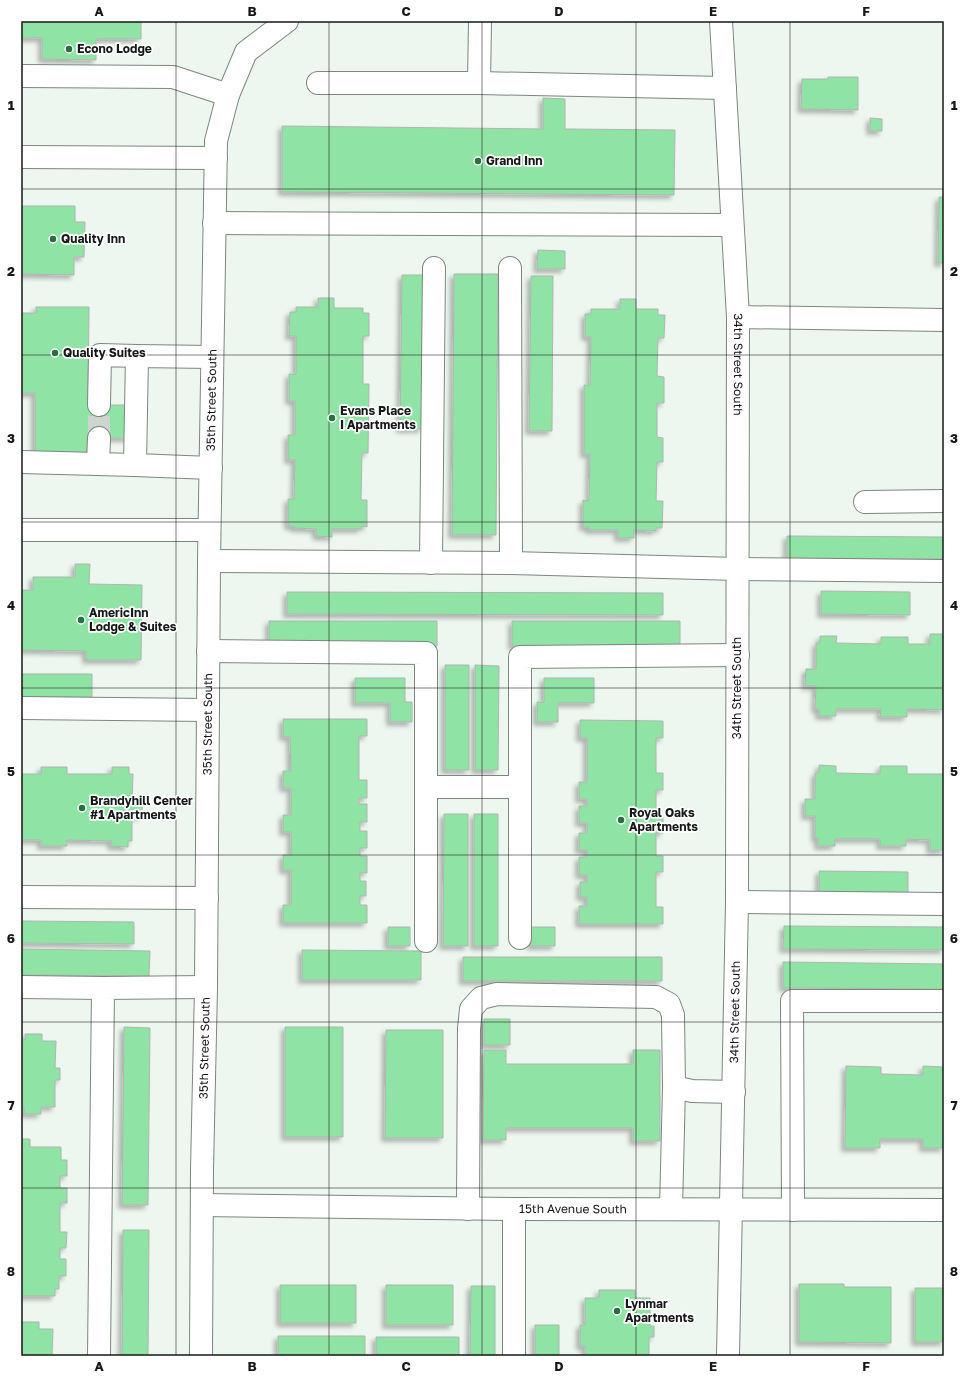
<svg xmlns="http://www.w3.org/2000/svg" width="965" height="1377" viewBox="0 0 965 1377" font-family="'Golos Text',sans-serif">
  <style>
    .building { fill: #8fe3a4; stroke: #aeb6b0; filter: url(#shadow) }
    .lines { fill: none; stroke-linecap: round; stroke-linejoin: round }
    .minor-tunnel { stroke: #cdd5cf; stroke-width: 22; stroke-dasharray: 22 11; stroke-linecap: butt }
    .minor-casing { stroke: #7e867f; stroke-width: 24 }
    .minor { stroke: #fff; stroke-width: 22 }
    .grid { fill: none; stroke: #161917; stroke-width: 1; stroke-opacity: 0.55 }
    .poi-dot { fill: #26713f; stroke: #fff; stroke-width: 1.5 }
    .labels { text-anchor: middle; stroke-width: 3.5; stroke-linejoin: round; paint-order: stroke }
    .poi-label { font-size: 12px; font-weight: bold; fill: #161917; stroke: #fff; text-anchor: start }
    .street-label { font-size: 12px; fill: #161917; stroke: #fff }
    .neatline { fill: none; stroke: #161917; stroke-width: 1.5 }
    .grid-label { font-size: 13px; text-anchor: middle; font-weight: bold; fill: #161917 }
  </style>
  <defs>
    <filter id="shadow"><feDropShadow dx="-3.5" dy="3.5" stdDeviation="2" flood-color="#0004"/></filter>
  </defs>
  <rect width="100%" height="100%" fill="#edf6ef"/>
  <!-- building -->
  <path class="building" d="M21,21h120v18h-45v21l-54,-1v-21h-21z
    M828,77h30v33l-57,-1 1,-30h26z
    M543,98l22,1v30l110,1 -1,65 -392,-3v-66l261,3z
    M870,118l12,1v12h-12z
    M939,197h5v66h-6z
    M21,206h54v16h10l-1,35h-10v18l-53,-1z
    M538,250l27,1v18h-28z
    M454,274h44l-2,261h-44z
    M402,275h22l-2,154h-22z
    M531,276h22l-1,155h-23z
    M318,298h16v10h29v5h6v23h-6v48h6l-1,69h-6l-1,47h6v27l-6,-1v3h-29v8l-16,-1v-7l-22,-1v-2h-6v-27h6l1,-39h-7v-25h7v-34h-6v-27h7v-38h-7l1,-24h6v-5h22z
    M620,299h16v10h22v6h7l-1,23h-6l-1,38 7,1v26h-7v34l6,1v24h-6l-1,39h7l-1,27h-6v3l-22,-1v8h-16v-8h-29v-3h-6v-27l6,1 1,-47h-6v-69h6l1,-48h-6v-23h6v-5h29z
    M36,307h53l-1,98h43v33h-44v16l-52,-1v-60h-14v-80h15z
    M787,536l157,1v22l-157,-1z
    M75,564h15l-1,20 53,1 -1,75h-55v-9l-65,-1v-60h12v-13h42z
    M821,591l89,1v23l-89,-1z
    M287,592l376,1v22l-376,-1z
    M269,621h168v25l-168,-1z
    M512,621h168v25h-168z
    M930,634h14v76l-37,-1v8h-27l1,-8h-45v7h-17v-7h-4l1,-23h-11l1,-17h10v-26h4v-7h17l-1,7 45,1v-7h27v7h22z
    M445,665h24v105h-24z
    M475,665l24,1 -1,104h-23z
    M21,674h71v23h-71z
    M355,678h50v24h7v20h-22v-19h-35z
    M544,678h50v25h-36v19h-21v-20h7z
    M283,719h84v17h-8v44h8v18h-8v6h8v18h-7v9h7v17h-7v8h7v17h-7v8h6v15h-6v9h7v18h-84v-18h8v-35h-8v-15h8v-23h-8v-17h8v-27h-8v-17h8l-1,-34h-7z
    M580,720l83,1v17h-7v35h7v17h-7v27h7v16h-7v23h7v16h-7v35h7v17h-84v-18h8v-9h-7v-15h7v-7h-8v-18h8v-7h-8v-17h8v-10h-8v-17h8v-7h-8v-17h8v-44h-7z
    M819,765l17,1v7l44,1v-8h27v8h37v76h-14v-10l-24,-1v7h-26v-7h-45v7h-17v-8h-3v-22h-10v-17h10v-26h4z
    M41,767h26v7h45v-7h17v7h4l-1,27h10v15h-10v25h-4v6l-17,-1v-5l-44,-1v6h-26v-6h-20v-66h20z
    M444,814h24v132h-25z
    M474,814h24v132h-24z
    M819,871l89,1v22l-89,-1z
    M21,921l113,1v22l-113,-1z
    M784,926l160,1v23l-161,-1z
    M388,927h22v19h-22z
    M531,927h24v19h-24z
    M21,949l129,2 -1,25 -128,-1z
    M302,950l119,1v29h-119z
    M463,957h199v24h-199z
    M783,962l161,2v25l-161,-1z
    M484,1019h26v26h-26z
    M124,1027l26,1 -2,177h-26z
    M285,1027h58v110h-58z
    M386,1030h57v108h-58z
    M25,1034h17v7h14l-1,27h5v12h-5v27h-14v7h-17v-7h-3v-67h4z
    M484,1050h22v14h127v-14h27v91h-27v-13h-127v12h-23z
    M846,1066l35,1v7l42,1v-9l21,1v81h-21v-9h-43v9h-35z
    M21,1139h9v8h31v13h6v16h-7v12h7v15h-7v29h7l-1,16h-6v11h6v17h-7v13h-4v7h-34z
    M123,1230h26l-1,126h-26z
    M799,1284h45v3h47v56l-92,-1z
    M280,1285h76v38h-76z
    M386,1285h67v40h-67z
    M471,1286h24v70h-25z
    M915,1288h29v54h-29z
    M599,1290h36v8h15v28h4v11h-5v19h-64v-10h-5v-21h5v-27h14z
    M22,1322h17v7h14l-1,27h-31z
    M535,1325h24v31h-24z
    M278,1336h87v20h-87z
    M376,1337h83v19h-83z"/>
  <g class="lines">
    <!-- minor-tunnel -->
    <path class="minor-tunnel" d="M99,438v-33"/>
    <defs>
      <g id="minor">
        <path id="s1" d="M721,21l17,296 -1,585 -9,454"/>
        <path d="M21,76l152,1 55,18"/>
        <path d="M318,83h161l246,5"/>
        <path d="M479,83l1,-62"/>
        <path d="M21,157l195,1"/>
        <path d="M214,223l518,2"/>
        <path d="M510,268l1,295"/>
        <path d="M738,317l206,3"/>
        <path d="M99,405l1,-50 37,1"/>
        <path d="M21,462l114,3"/>
        <path d="M98,464l1,-26"/>
        <path d="M211,468l-76,-3 2,-109 75,1"/>
        <path d="M865,502l79,-1"/>
        <path d="M21,530h188"/>
        <path d="M209,561l302,2 227,6 206,2"/>
        <path d="M431,563l3,-295"/>
        <path d="M208,651l218,2v288"/>
        <path d="M21,708l187,2"/>
        <path d="M426,787h94"/>
        <path d="M21,897l186,1"/>
        <path d="M737,902l207,2"/>
        <path d="M520,938v-281l218,-2"/>
        <path d="M21,987l82,1"/>
        <path d="M674,1087l18,4 42,1"/>
        <path id="s2" d="M202,1205l312,4 430,1"/>
        <path d="M468,1209l1,-180 2,-20 10,-11 16,-4 159,3 13,7 4,11 1,72 -3,122"/>
        <path d="M793,1210l-1,-209h152"/>
        <path d="M99,1356l4,-368 103,-1"/>
        <path id="s3" d="M201,1356l1,-186 4,-183 3,-426 7,-420 12,-46 18,-43 41,-31"/>
        <path d="M514,1356v-147"/>
      </g>
    </defs>
    <!-- minor casing -->
    <use href="#minor" class="minor-casing"/>
    <!-- minor -->
    <use href="#minor" class="minor"/>
  </g>
  <!-- grid -->
  <path class="grid" d="M176,21v1335M329,21v1335M482,21v1335M636,21v1335M790,21v1335M21,189h923M21,355h923M21,522h923M21,688h923M21,855h923M21,1022h923M21,1188h923"/>
  <!-- markers -->
  <g class="poi-dot">
    <circle cx="69" cy="49" r="4"/>
    <circle cx="478" cy="161" r="4"/>
    <circle cx="53" cy="239" r="4"/>
    <circle cx="55" cy="353" r="4"/>
    <circle cx="332" cy="418" r="4"/>
    <circle cx="81" cy="620" r="4"/>
    <circle cx="82" cy="808" r="4"/>
    <circle cx="621" cy="820" r="4"/>
    <circle cx="617" cy="1311" r="4"/>
  </g>
  <g class="labels">
    <!-- poi labels -->
    <g class="poi-label">
      <text x="77" y="53">Econo Lodge</text>
      <text x="486" y="165">Grand Inn</text>
      <text x="61" y="243">Quality Inn</text>
      <text x="63" y="357">Quality Suites</text>
      <text x="340" y="415">Evans Place<tspan x="340" dy="14">I Apartments</tspan></text>
      <text x="89" y="617">AmericInn<tspan x="89" dy="14">Lodge &amp; Suites</tspan></text>
      <text x="90" y="805">Brandyhill Center<tspan x="90" dy="14">#1 Apartments</tspan></text>
      <text x="629" y="817">Royal Oaks<tspan x="629" dy="14">Apartments</tspan></text>
      <text x="625" y="1308">Lynmar<tspan x="625" dy="14">Apartments</tspan></text>
    </g>
    <!-- street labels -->
    <g class="street-label">
      <text dy="4" stroke="none"><textPath href="#s1" startOffset="344">34th Street South</textPath></text>
      <text dy="4" stroke="none"><textPath href="#s3" startOffset="956">35th Street South</textPath></text>
      <text transform="translate(737 688) rotate(-90)" y="4">34th Street South</text>
      <text dy="4" stroke="none"><textPath href="#s3" startOffset="632">35th Street South</textPath></text>
      <text transform="translate(735 1012) rotate(-89)" y="4">34th Street South</text>
      <text dy="4" stroke="none"><textPath href="#s3" startOffset="308">35th Street South</textPath></text>
      <text dy="4" stroke="none"><textPath href="#s2" startOffset="371">15th Avenue South</textPath></text>
    </g>
  </g>
  <!-- border -->
  <rect width="965" height="1377" fill="none" stroke="#ffffff" stroke-width="44"/>
  <rect x="22" y="22" width="921" height="1333" class="neatline"/>
  <g class="grid-label">
    <text x="99" y="16">A</text>
    <text x="252" y="16">B</text>
    <text x="406" y="16">C</text>
    <text x="559" y="16">D</text>
    <text x="713" y="16">E</text>
    <text x="866" y="16">F</text>
    <text x="11" y="110">1</text>
    <text x="954" y="110">1</text>
    <text x="11" y="276">2</text>
    <text x="954" y="276">2</text>
    <text x="11" y="443">3</text>
    <text x="954" y="443">3</text>
    <text x="11" y="610">4</text>
    <text x="954" y="610">4</text>
    <text x="11" y="776">5</text>
    <text x="954" y="776">5</text>
    <text x="11" y="943">6</text>
    <text x="954" y="943">6</text>
    <text x="11" y="1110">7</text>
    <text x="954" y="1110">7</text>
    <text x="11" y="1276">8</text>
    <text x="954" y="1276">8</text>
    <text x="99" y="1371">A</text>
    <text x="252" y="1371">B</text>
    <text x="406" y="1371">C</text>
    <text x="559" y="1371">D</text>
    <text x="713" y="1371">E</text>
    <text x="866" y="1371">F</text>
  </g>
</svg>
